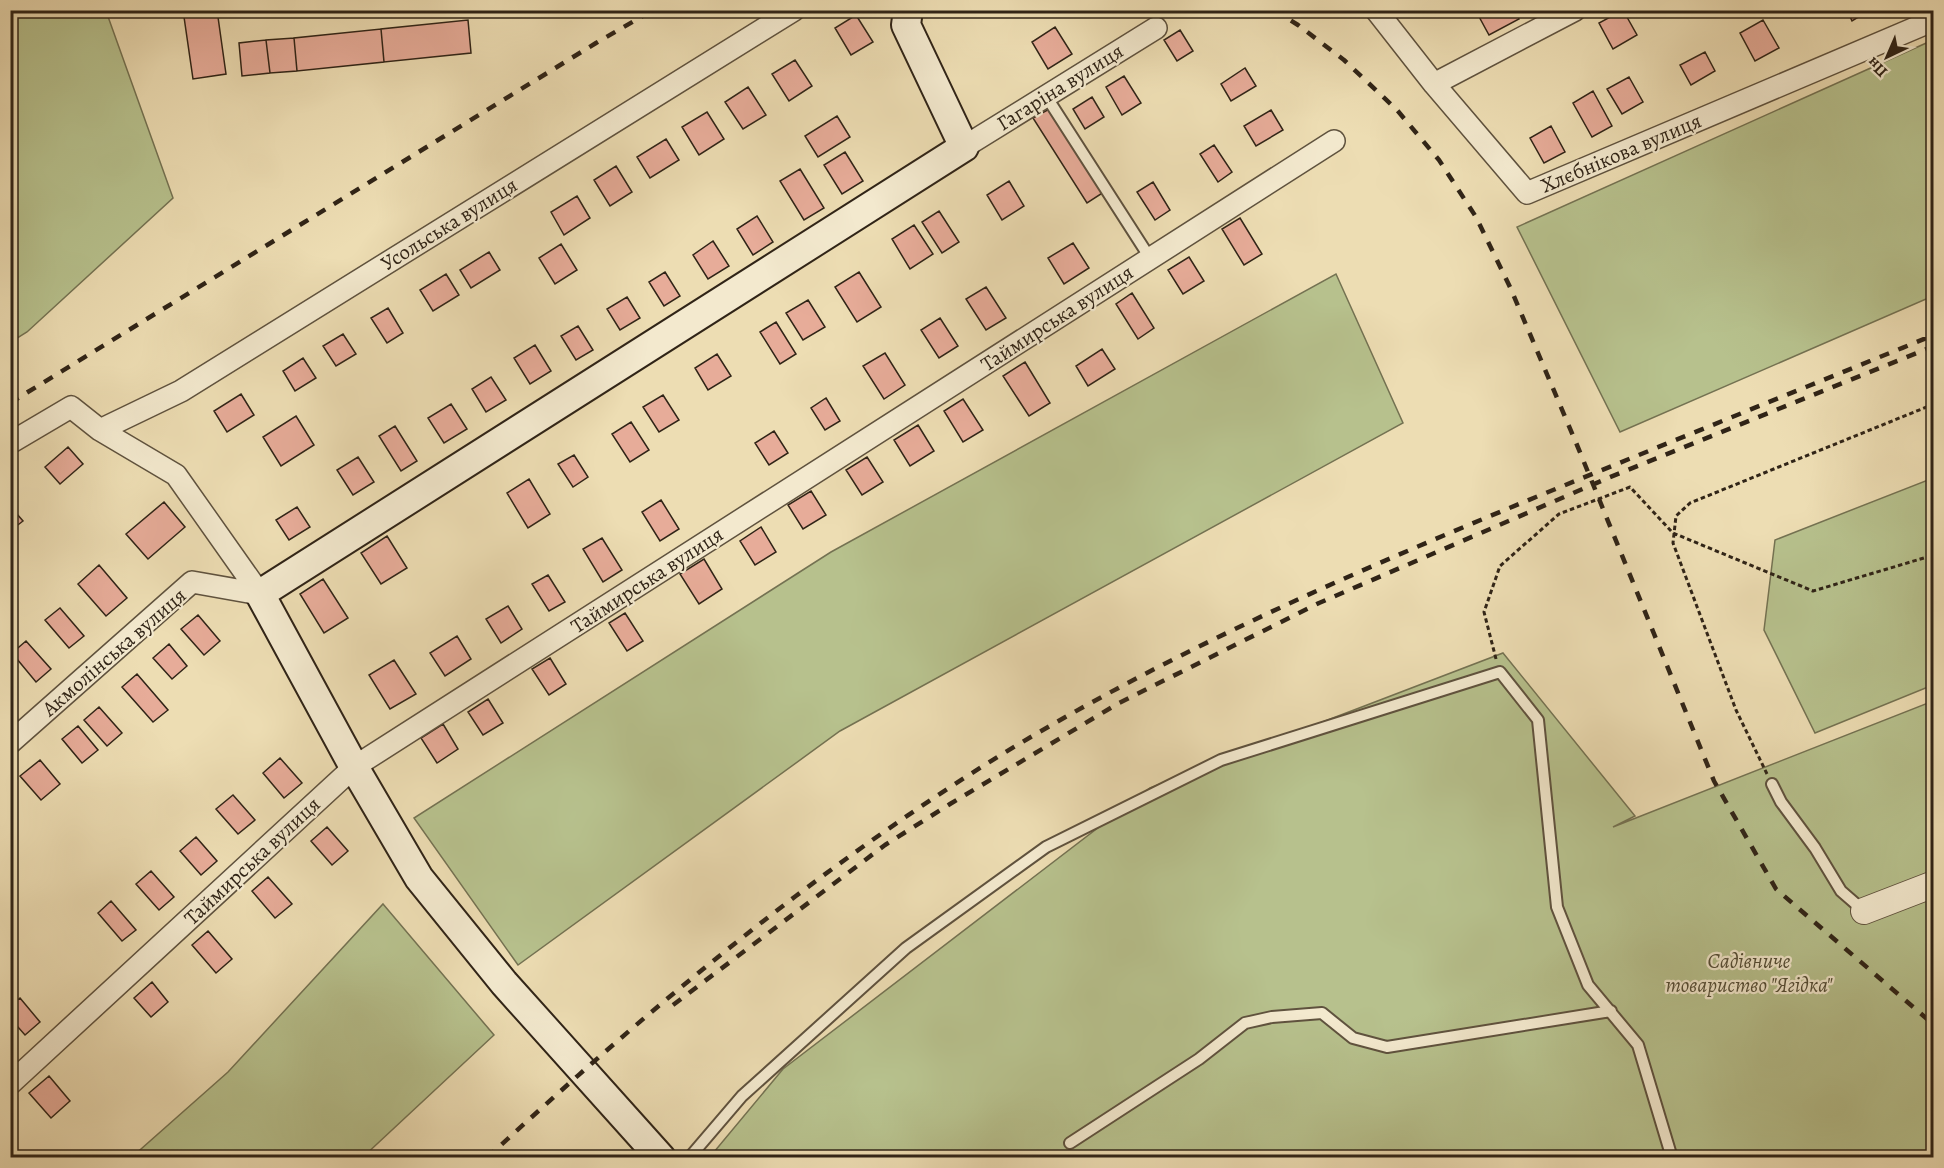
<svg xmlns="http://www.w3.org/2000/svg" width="1944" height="1168" viewBox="0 0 1944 1168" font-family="Alegreya,serif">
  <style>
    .green { fill: #b7c18d; stroke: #747252; stroke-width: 1.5 }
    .building { fill: #e7ac99; stroke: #302417; stroke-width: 1.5 }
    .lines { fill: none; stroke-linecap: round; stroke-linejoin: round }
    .service-casing { stroke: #5f523e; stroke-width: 14 }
    .minor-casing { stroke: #5f523e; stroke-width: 24 }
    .tertiary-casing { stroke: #5f523e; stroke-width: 28 }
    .secondary-casing { stroke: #302417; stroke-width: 32 }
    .path { stroke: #302417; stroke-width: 3; stroke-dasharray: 4.5 3; stroke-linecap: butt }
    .service { stroke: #f3e9ce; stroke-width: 10 }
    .minor { stroke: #f3e9ce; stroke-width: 21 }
    .tertiary { stroke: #f3e9ce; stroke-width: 26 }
    .secondary { stroke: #f3e9ce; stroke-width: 28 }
    .rail { stroke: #302417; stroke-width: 4.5; stroke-dasharray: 10 10; stroke-linecap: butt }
    .labels { text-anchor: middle; stroke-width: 4.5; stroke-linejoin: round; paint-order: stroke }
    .street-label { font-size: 21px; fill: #302417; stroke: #f3e9ce }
    .park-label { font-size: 21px; font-style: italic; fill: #524b34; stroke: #f3e9ce }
  </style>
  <rect width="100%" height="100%" fill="#edddb3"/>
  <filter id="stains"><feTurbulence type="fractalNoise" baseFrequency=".00333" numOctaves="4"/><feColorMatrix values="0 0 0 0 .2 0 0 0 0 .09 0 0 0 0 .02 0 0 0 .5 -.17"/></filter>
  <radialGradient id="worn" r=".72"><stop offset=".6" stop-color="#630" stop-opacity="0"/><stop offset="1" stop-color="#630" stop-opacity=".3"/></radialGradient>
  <!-- green -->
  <path class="green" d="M11,10l95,1 67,187 -146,134 -16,10z
    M1933,40v256l-313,136 -103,-205z
    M1336,274l67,149 -563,308 -322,234 -104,-147 417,-266z
    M1933,478v207l-118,48 -51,-103 11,-90z
    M1503,653l132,163 -22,11 320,-126v456l-1224,1 74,-89 367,-281z
    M383,904l111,131 -131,122h-231l96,-85z"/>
  <!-- building -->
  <path class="building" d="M183,10h34l9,64 -33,5z
    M1481,10h33l5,9 -30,16 -12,-22z
    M1623,10l14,25 -24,14 -14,-26z
    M1847,10h23l-18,11z
    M856,15l17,27 -22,13 -16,-27z
    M468,20l3,33 -87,9 -3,-33z
    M1763,20l16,28 -24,13 -15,-28z
    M1055,27l17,27 -24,15 -16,-27z
    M381,29l3,33 -87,9 -3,-33z
    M1180,30l13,21 -16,10 -13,-21z
    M294,38l3,33 -27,2 -4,-33z
    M266,40l4,33 -28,3 -3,-33z
    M1705,52l10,19 -24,14 -11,-20z
    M795,60l17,26 -23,15 -17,-27z
    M1245,68l11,18 -25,15 -10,-17z
    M1124,76l17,27 -19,12 -16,-28z
    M1629,77l14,25 -21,12 -15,-25z
    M748,87l18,28 -23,14 -18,-27z
    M1593,91l19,35 -20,11 -19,-34z
    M1092,97l12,20 -19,12 -12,-20z
    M1051,108l53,84 -17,11 -54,-85z
    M1271,110l12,20 -27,16 -12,-20z
    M707,112l17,27 -25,16 -17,-28z
    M837,116l13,21 -32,20 -13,-21z
    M1551,126l14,26 -21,11 -14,-25z
    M666,139l13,21 -29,18 -13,-21z
    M1214,145l18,27 -14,10 -18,-28z
    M845,152l18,29 -21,13 -18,-29z
    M616,166l16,26 -22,14 -16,-26z
    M800,169l24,39 -20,12 -24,-39z
    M1009,181l15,25 -22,14 -15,-25z
    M1153,182l17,28 -15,10 -18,-28z
    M577,196l13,22 -26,17 -13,-23z
    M939,211l20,31 -17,11 -20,-31z
    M757,216l16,26 -20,13 -16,-26z
    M1240,218l22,36 -18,11 -22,-36z
    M914,225l19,29 -23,15 -18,-30z
    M713,241l16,25 -21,13 -15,-24z
    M1073,243l16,25 -25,16 -16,-26z
    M561,244l16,26 -22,14 -16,-26z
    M489,252l11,18 -29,18 -11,-18z
    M1189,257l15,24 -21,13 -15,-24z
    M665,272l15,24 -16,10 -15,-24z
    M859,272l22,35 -24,15 -22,-35z
    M446,274l13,21 -26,16 -13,-21z
    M986,287l20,31 -20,12 -20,-31z
    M1132,293l22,35 -16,11 -22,-35z
    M627,297l13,21 -20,12 -13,-21z
    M808,300l17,27 -22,13 -17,-27z
    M388,308l15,25 -16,10 -16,-25z
    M940,318l18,28 -19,12 -18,-28z
    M776,322l20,32 -16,10 -20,-32z
    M578,326l15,24 -17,10 -15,-24z
    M343,334l13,20 -20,12 -13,-20z
    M535,345l16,26 -21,13 -16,-26z
    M1102,349l13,20 -27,17 -12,-20z
    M885,353l20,32 -21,14 -21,-33z
    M717,354l14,22 -23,14 -13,-22z
    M303,358l13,20 -21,13 -12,-20z
    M1025,362l25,41 -21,13 -26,-40z
    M491,377l15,23 -20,12 -14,-23z
    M241,394l13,21 -27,17 -13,-21z
    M663,395l16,25 -20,12 -16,-25z
    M826,398l14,23 -15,9 -14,-22z
    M963,399l20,31 -20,12 -19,-31z
    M451,404l16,25 -23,14 -16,-25z
    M296,416l18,29 -33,21 -18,-29z
    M631,422l18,28 -19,12 -18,-28z
    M918,425l16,26 -24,15 -16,-26z
    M395,426l22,35 -16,10 -22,-35z
    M774,431l14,22 -19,12 -14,-22z
    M68,447l15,17 -23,20 -15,-17z
    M574,455l14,22 -15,10 -15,-23z
    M358,457l16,25 -21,13 -16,-25z
    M867,457l16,25 -21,13 -16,-25z
    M529,479l21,35 -22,14 -21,-35z
    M811,491l15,24 -23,14 -15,-24z
    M661,500l18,29 -19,12 -18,-29z
    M164,502l21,25 -37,32 -22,-25z
    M10,506l13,15 -13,10z
    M297,507l13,20 -21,13 -13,-20z
    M761,527l15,25 -21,13 -15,-24z
    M387,536l20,32 -26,16 -20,-31z
    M602,538l20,32 -19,12 -20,-33z
    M704,559l18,30 -23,15 -19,-30z
    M99,565l28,33 -21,18 -28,-32z
    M548,575l17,27 -16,9 -17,-27z
    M323,579l25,39 -24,15 -24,-39z
    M508,606l14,23 -21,14 -15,-24z
    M60,608l24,28 -15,12 -24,-28z
    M625,613l18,28 -16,10 -18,-28z
    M198,615l22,26 -16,14 -23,-26z
    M457,636l14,23 -26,17 -15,-23z
    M26,641l25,28 -15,13 -24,-29z
    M169,644l18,22 -15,13 -19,-21z
    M550,658l16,26 -17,11 -17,-26z
    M394,660l22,34 -26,15 -21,-34z
    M137,674l31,36 -15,12 -31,-35z
    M488,699l15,24 -20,12 -15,-23z
    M99,707l23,26 -15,13 -23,-26z
    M443,724l15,25 -21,14 -16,-25z
    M78,726l20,24 -16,13 -20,-24z
    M280,758l22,25 -18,15 -21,-25z
    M40,760l20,24 -19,16 -21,-24z
    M233,795l22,25 -17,14 -22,-25z
    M327,827l21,24 -16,14 -21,-24z
    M196,837l21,24 -16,14 -21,-24z
    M151,871l23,26 -15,13 -23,-26z
    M268,877l24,27 -17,14 -23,-27z
    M111,901l25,29 -14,11 -24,-28z
    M208,931l24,28 -16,14 -24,-28z
    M152,982l16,20 -17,15 -17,-19z
    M20,998l20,24 -15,13 -15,-17v-12z
    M49,1076l21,25 -19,17 -22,-25z"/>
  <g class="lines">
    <defs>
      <path id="service" d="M1046,96l104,162
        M1772,784l9,18 34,46 26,43 23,20
        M1070,1143l129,-84 46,-36 27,-6 50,-4 31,25 34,9 224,-36
        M689,1158l53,-62 164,-148 140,-101 175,-87 279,-88 38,48 19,187 31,78 50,60 34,113"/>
      <path id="minor" d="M1376,10l58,74 93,109 407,-173
        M1434,84l141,-74
        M964,147l192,-119
        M100,430l81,-39 613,-381
        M10,443l61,-36 29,23 76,45 84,119
        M10,743l182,-161 68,12
        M10,1084l344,-317 980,-626"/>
      <path id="tertiary" d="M1864,911l70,-27"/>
      <path id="secondary" d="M661,1158l-157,-175 -85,-105 -65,-111 -94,-173 704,-447 -58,-122 2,-15"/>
    </defs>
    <!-- service casing -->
    <use href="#service" class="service-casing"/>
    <!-- minor casing -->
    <use href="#minor" class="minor-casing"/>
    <!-- tertiary casing -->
    <use href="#tertiary" class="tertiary-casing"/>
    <!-- secondary casing -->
    <use href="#secondary" class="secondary-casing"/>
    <!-- path -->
    <path class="path" d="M1496,659l-12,-47 16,-46 59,-52 71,-27 43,46 140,58 121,-36
      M1767,774l-31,-64 -63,-167 3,-27 14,-13 244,-99"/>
    <!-- service -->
    <use href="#service" class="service"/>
    <!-- minor -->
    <use href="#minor" class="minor"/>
    <!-- tertiary -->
    <use href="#tertiary" class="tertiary"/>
    <!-- secondary -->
    <use href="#secondary" class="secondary"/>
    <!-- rail -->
    <path class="rail" d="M1274,10l24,15 46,35 53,50 42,50 37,57 34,70 67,158 137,336 62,108 158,136
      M10,403l586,-360 57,-33
      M673,1005l212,-160 65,-41 169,-101 200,-100 289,-125 326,-132
      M487,1158c161,-149 330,-290 517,-405 168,-102 350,-181 532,-256 132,-54 265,-108 398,-162"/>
  </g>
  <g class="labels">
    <!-- street labels -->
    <g class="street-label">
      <text transform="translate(1060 87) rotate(-32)" y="7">Гагаріна вулиця</text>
      <text transform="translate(1621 153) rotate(-23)" y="7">Хлєбнікова вулиця</text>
      <text transform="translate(449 224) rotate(-32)" y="7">Усольська вулиця</text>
      <text transform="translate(1057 318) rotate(-33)" y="7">Таймирська вулиця</text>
      <text transform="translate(647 580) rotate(-33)" y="7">Таймирська вулиця</text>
      <text transform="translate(114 652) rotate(-41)" y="7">Акмолiнська вулиця</text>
      <text transform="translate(252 861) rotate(-43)" y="7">Таймирська вулиця</text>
    </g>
    <!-- park labels -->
    <g class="park-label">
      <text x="1749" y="968">Садівниче<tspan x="1749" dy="24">товариство "Ягідка"</tspan></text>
    </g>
  </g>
  <!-- margin -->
  <rect width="1944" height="1168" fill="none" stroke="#edddb3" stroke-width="36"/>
  <rect x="12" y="12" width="1920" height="1144" fill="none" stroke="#302417" stroke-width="3"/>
  <rect x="18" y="18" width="1908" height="1132" fill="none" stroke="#302417" stroke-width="1.5"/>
  <!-- north arrow -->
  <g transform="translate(1887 57) rotate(224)" stroke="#f3e9ce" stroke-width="4.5" paint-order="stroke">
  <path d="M0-4.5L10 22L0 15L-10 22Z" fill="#302417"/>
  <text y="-9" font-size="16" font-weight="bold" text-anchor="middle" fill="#302417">Пн</text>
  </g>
  <rect width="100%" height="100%" filter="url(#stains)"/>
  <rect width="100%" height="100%" fill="url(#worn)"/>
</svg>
